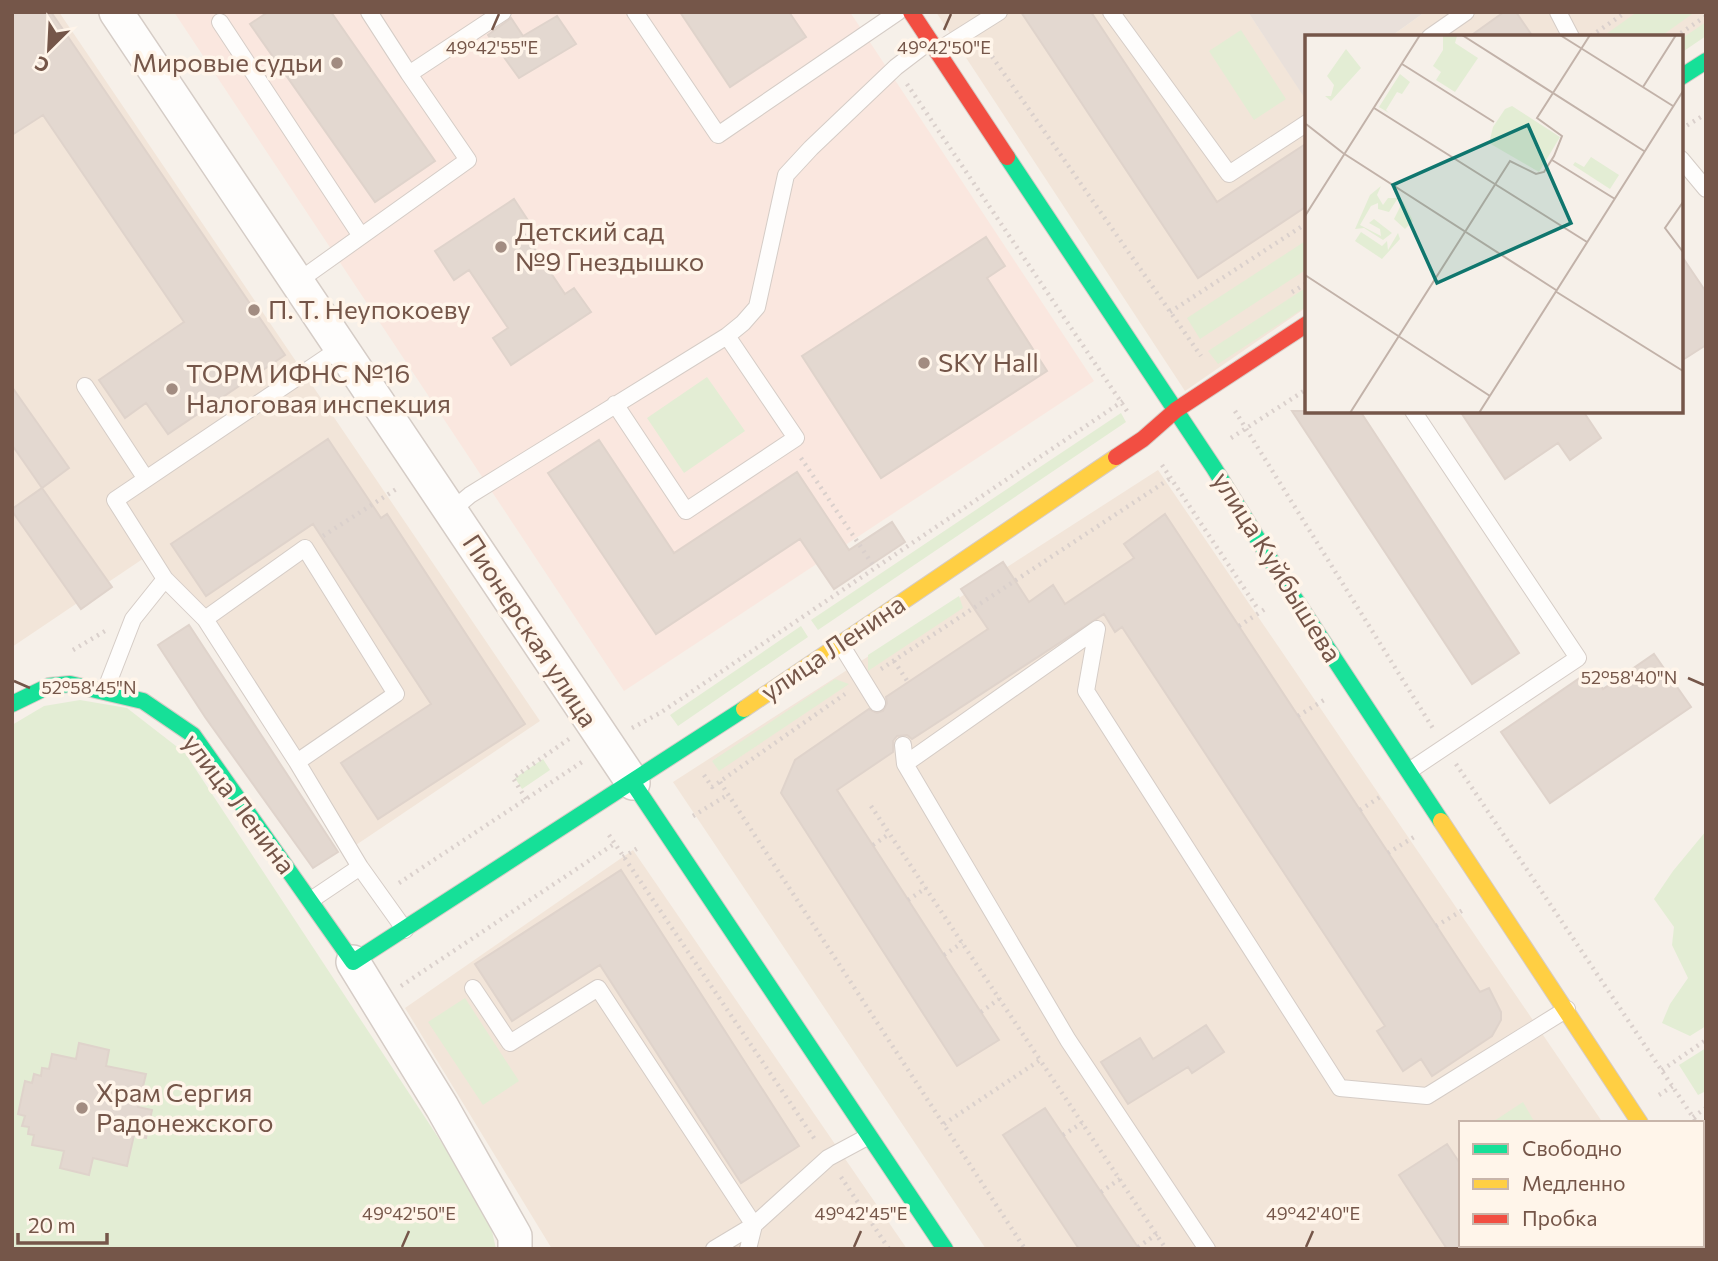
<svg xmlns="http://www.w3.org/2000/svg" width="1718" height="1261" viewBox="0 0 1718 1261" font-family="Commissioner,sans-serif">
  <style>
    .residential { fill: #f2e5d9 }
    .commercial { fill: #fae7df }
    .industrial { fill: #e9e0da }
    .green { fill: #e3edd4 }
    .building { fill: #e3d8d0; stroke: #dfd3cb; stroke-width: 2 }
    .lines { fill: none; stroke-linecap: round; stroke-linejoin: round }
    .lane-casing { stroke: #d5ccc6; stroke-width: 18 }
    .street-casing { stroke: #d5ccc6; stroke-width: 36 }
    .fast-casing { stroke: #d6ccc6; stroke-width: 18 }
    .slow-casing { stroke: #d6ccc6; stroke-width: 18 }
    .jam-casing { stroke: #d6ccc6; stroke-width: 18 }
    .path { stroke: #dad0cc; stroke-width: 4.5; stroke-dasharray: 2 5; stroke-linecap: butt }
    .lane { stroke: #fefdfc; stroke-width: 16 }
    .street { stroke: #fefdfc; stroke-width: 33 }
    .fast { stroke: #16e098; stroke-width: 16 }
    .slow { stroke: #ffcf43; stroke-width: 16 }
    .jam { stroke: #f24e42; stroke-width: 16 }
    .ticks { fill: none; stroke: #755649; stroke-width: 2.5 }
    .poi-dot { fill: #a28c81; stroke: #fff5ea; stroke-width: 2.5 }
    .labels { text-anchor: middle; stroke-width: 7; stroke-linejoin: round; paint-order: stroke }
    .poi-label { font-size: 26px; fill: #755649; stroke: #fff5ea; text-anchor: start }
    .street-label { font-size: 26px; fill: #755649; stroke: #fff5ea }
    .inset-road { fill: none; stroke: #c2b2a9; stroke-width: 2 }
    .view { fill: #0f766e; fill-opacity: 0.15; stroke: #0f766e; stroke-width: 3.5 }
    .inset-edge { fill: none; stroke: #755649; stroke-width: 3.5 }
    .ticks-label { font-size: 18px; text-anchor: middle; fill: #755649; stroke: #fff5ea; stroke-width: 7; stroke-linejoin: round; paint-order: stroke }
  </style>
  <rect width="100%" height="100%" fill="#f6f0e9"/>
  <!-- residential -->
  <path class="residential" d="M12,12h47l481,709 -184,124 -200,-295 -144,97z
    M936,12h312l56,84 3,-1v212l-122,84z
    M1425,12h281v22l-25,17v-14h-291z
    M1158,470l445,653h-142v122h225l3,4h-703l-313,-467z
    M633,850l274,399h-355l-147,-241z"/>
  <!-- commercial -->
  <path class="commercial" d="M174,12h676l244,369 -470,310z"/>
  <!-- industrial -->
  <path class="industrial" d="M1248,12h177l-35,25h-83v58l-3,2z"/>
  <!-- green -->
  <path class="green" d="M1637,12h58l-35,25h-58z
    M1706,22v14l-25,17v-14z
    M1241,30l45,69 -32,21 -45,-69z
    M1307,240v29l-107,70 -13,-21z
    M1307,287v19l-89,58 -10,-13z
    M707,377l38,54 -61,42 -37,-55z
    M1121,413l5,9 -308,208 -7,-10z
    M959,596l4,12 -95,63v-16z
    M801,626l7,11 -130,89 -8,-11z
    M835,679l14,5 -130,87 -7,-10z
    M80,700l47,8 58,45 303,460 8,36h-484v-524l32,-19z
    M543,759l7,11 -28,19 -7,-11z
    M1706,831v195l-16,10 -28,-13 8,-19 18,-26 -16,-33 2,-18 -20,-28 19,-28z
    M465,998l54,83 -36,24 -55,-83z
    M1706,1048v43l-8,4 -19,-30z
    M1523,1102l12,21h-44z"/>
  <!-- building -->
  <path class="building" d="M12,12h39l234,343 -117,79 -22,-31 -21,15 -26,-38 85,-58 -141,-207 -31,20z
    M268,12h63l104,149 -60,41 -125,-178z
    M680,12h109l17,25 -76,50z
    M1021,12h70l126,190 90,-59v63l-109,72z
    M1504,12h12l17,25h-64z
    M557,16l19,28 -57,34 -31,-43 23,-17 12,18z
    M514,199l17,26 -9,5 43,64 9,-6 17,24 -80,53 -18,-27 15,-10 -39,-58 -15,10 -19,-29z
    M986,237l19,29 -18,12 60,93 -166,107 -79,-122z
    M1681,255l25,37v53l-25,16z
    M12,387l57,81 -27,20 -30,-43z
    M1292,411h68l159,242 -47,31z
    M1460,411h123l18,27 -31,22 -12,-17 -53,36z
    M328,439l53,79 6,-4 138,210 -147,95 -37,-56 90,-59 -118,-180 -107,72 -35,-52z
    M599,440l75,113 123,-81 52,78 43,-28 13,20 -71,47 -34,-50 -144,95 -108,-161z
    M42,488l70,99 -31,22 -69,-98v-2z
    M1165,514l315,478 9,-4 12,24v8l-9,16 -60,40 -11,-17 -18,12 -26,-40 8,-5 -263,-399 -7,5 -11,-18 -192,125 -5,-4 -10,1 -4,5v11l-56,38 162,250 -42,26 -176,-273 14,-33 74,-51 8,4 6,-2 4,-8 -1,-6 102,-68 -27,-40 42,-27 26,40 24,-17 12,19 69,-46 -10,-14z
    M189,625l149,227 -25,16 -108,-151 -47,-72z
    M1654,654l37,53 -141,96 -49,-71 89,-61 13,18z
    M621,870l178,276 -58,37 -141,-218 -88,56 -37,-57z
    M1206,1025l18,27 -32,21 -4,-6 -60,37 -27,-42 39,-24 13,21z
    M79,1043l30,7 -3,16 40,8 -8,33 14,3 -6,28 -12,-3 -7,31 -34,-8 -4,17 -29,-7 4,-17 -32,-6 2,-10 -6,-1 1,-7 -7,-1 3,-10 -7,-2 7,-33 7,2 2,-9 7,2 1,-8 7,1 3,-15 24,5z
    M1045,1108l94,141h-60l-76,-114z
    M1447,1144l14,21v84h-14l-48,-74z"/>
  <g class="lines">
    <defs>
      <path id="lane" d="M635,12l83,123 180,-123
        M1111,12l118,162 78,-51
        M1558,12l13,25
        M220,22l141,214
        M1430,37l36,-25
        M937,51l62,-39
        M409,74l94,-62
        M1681,159l25,30
        M297,282l171,-122 -59,-86 -40,-62
        M85,386l61,93
        M615,404l71,107 110,-73 -69,-102
        M451,511l19,-16 257,-159 16,-13 14,-16 29,-132 25,-27 85,-81 34,-26
        M165,579l40,40 100,-71 91,146 -99,68 63,105 -49,33
        M205,619l92,143
        M840,643l37,60
        M105,691l28,-72 32,-40 -50,-79 227,-153
        M903,745l2,19
        M1409,771l169,-113 -165,-247
        M360,867l45,63
        M473,988l37,55 88,-55 156,237 -6,24
        M714,1249l40,-24 74,-67 41,-22
        M1207,1249l-139,-209 -163,-276 192,-135 -11,62 254,397 87,8 140,-87"/>
      <path id="street" d="M116,12l517,771
        M353,962l89,145 73,129v13
        M1702,1220l4,5"/>
      <path id="fast" d="M1681,77l25,-16
        M1007,157l207,311 77,125 150,228
        M12,704l37,-18 21,-2 73,17 50,34 160,227 391,-253
        M633,783l312,466"/>
      <path id="slow" d="M744,709l372,-252
        M1441,821l199,302"/>
      <path id="jam" d="M911,12l96,145
        M1116,457l27,-18 33,-29 131,-86"/>
    </defs>
    <!-- lane casing -->
    <use href="#lane" class="lane-casing"/>
    <!-- street casing -->
    <use href="#street" class="street-casing"/>
    <!-- fast casing -->
    <use href="#fast" class="fast-casing"/>
    <!-- slow casing -->
    <use href="#slow" class="slow-casing"/>
    <!-- jam casing -->
    <use href="#jam" class="jam-casing"/>
    <!-- path -->
    <path class="path" d="M1591,36l35,-24
      M1675,37l31,-21
      M984,45l217,311
      M907,84l220,327
      M1681,129l25,-15
      M1292,292l15,-9
      M1170,312l137,-89
      M1235,411l199,319
      M1231,438l76,-49
      M801,458l74,110
      M1162,465l96,144
      M323,536l75,-48
      M1239,626l26,-17
      M73,650l32,-19
      M894,661l14,21
      M881,669l290,-191
      M1298,716l26,-16
      M632,728l28,-15 463,-312
      M1456,764l241,359
      M704,775l8,12 133,-93
      M720,782l305,467
      M526,799l-13,-21 56,-39
      M871,806l169,254
      M1360,810l23,-15
      M693,816l36,-22
      M609,835l207,306
      M873,845l16,-11
      M1388,853l26,-16
      M623,857l15,-9
      M399,883l183,-121
      M908,900l18,-12
      M1436,926l27,-16
      M944,955l18,-12
      M401,986l213,-142
      M981,1012l18,-13
      M1662,1070l44,-30
      M1659,1095l14,-9
      M1693,1117l13,-9
      M944,1124l96,-64 126,189
      M1702,1131l4,6
      M1063,1135l19,-12
      M841,1177l48,72
      M1101,1192l19,-13
      M1664,1245l3,4
      M1138,1247l19,-13"/>
    <!-- lane -->
    <use href="#lane" class="lane"/>
    <!-- street -->
    <use href="#street" class="street"/>
    <!-- fast -->
    <use href="#fast" class="fast"/>
    <!-- slow -->
    <use href="#slow" class="slow"/>
    <!-- jam -->
    <use href="#jam" class="jam"/>
  </g>
  <!-- ticks -->
  <path class="ticks" d="M492,30l7,-16M944,30l7,-16M1688,678l16,7M14,681l16,7M402,1247l7,-16M854,1247l7,-16M1306,1247l7,-16"/>
  <!-- markers -->
  <g class="poi-dot">
    <circle cx="337" cy="63" r="7"/>
    <circle cx="501" cy="247" r="7"/>
    <circle cx="254" cy="310" r="7"/>
    <circle cx="924" cy="363" r="7"/>
    <circle cx="172" cy="389" r="7"/>
    <circle cx="82" cy="1108" r="7"/>
  </g>
  <g class="labels">
    <!-- poi labels -->
    <g class="poi-label">
      <text x="323" y="72" text-anchor="end">Мировые судьи</text>
      <text x="515" y="241">Детский сад<tspan x="515" dy="30">№9 Гнездышко</tspan></text>
      <text x="268" y="319">П. Т. Неупокоеву</text>
      <text x="938" y="372">SKY Hall</text>
      <text x="186" y="383">ТОРМ ИФНС №16<tspan x="186" dy="30">Налоговая инспекция</tspan></text>
      <text x="96" y="1102">Храм Сергия<tspan x="96" dy="30">Радонежского</tspan></text>
    </g>
    <!-- street labels -->
    <g class="street-label">
      <text transform="translate(1277 567) rotate(58)" y="9">улица Куйбышева</text>
      <text transform="translate(530 631) rotate(57)" y="9">Пионерская улица</text>
      <text transform="translate(833 648) rotate(-34)" y="9">улица Ленина</text>
      <text transform="translate(239 804) rotate(53)" y="9">улица Ленина</text>
    </g>
  </g>
  <!-- overview -->
  <g transform="translate(1305 35)">
    <rect width="378" height="378" fill="#f6f0e9"/>
    <path d="M138,0l14,1 -2,7 23,15 -23,34 -19,-12 5,-8 -8,-6 10,-16zM41,14l15,19 -30,33 -6,-5h6l3,-11 -7,-9zM95,39l10,8 -8,12 -5,-2 -11,18 3,3 -10,-6zM207,71l48,31 -21,35 -50,-29 4,-16 12,-18zM286,122l28,18 -9,14 -37,-24 2,-3 9,5zM76,151l-4,9 6,10 5,-7h10l-9,14 -11,-3v-6l-7,3 -11,19 21,11 -1,-7 -11,-6 5,-4 18,14 -9,7 -19,-12 -9,1 15,-34zM98,166l10,20 -8,8 -11,-10zM56,197l21,14 5,-5 1,9 10,-17 2,6 -18,20 -27,-18z" fill="#e3edd4"/>
    <path class="inset-road" d="M157,0l182,116M255,0l113,71M97,29l92,58M338,52l33,-52M69,73l213,134M1,89l37,29 213,137M247,125l63,39M378,167l-18,26 18,24M0,181l115,-181M0,240l185,121M250,256l128,80M45,378l160,-252 26,13 8,-2 10,-16 8,-20 -25,-18 53,-83M174,378l204,-322"/>
    <path class="view" d="M223,90l43,98 -134,60 -44,-98z"/>
    <rect width="378" height="378" class="inset-edge"/>
  </g>
  <g class="ticks-label">
    <text x="492" y="54">49°42'55"E</text>
    <text x="944" y="54">49°42'50"E</text>
    <text x="1629" y="684">52°58'40"N</text>
    <text x="89" y="694">52°58'45"N</text>
    <text x="409" y="1220">49°42'50"E</text>
    <text x="861" y="1220">49°42'45"E</text>
    <text x="1313" y="1220">49°42'40"E</text>
  </g>
  <!-- border -->
  <rect width="1718" height="1261" fill="none" stroke="#755649" stroke-width="28"/>
  <!-- legend -->
  <rect x="1459" y="1121" width="245" height="126" fill="#fff5ea" stroke="#c8b5aa" stroke-width="2"/>
  <rect x="1473" y="1144" width="35" height="10" fill="#16e098" stroke="#c8b5aa" stroke-width="2"/>
  <text x="1522" y="1156" font-size="21" fill="#755649">Свободно</text>
  <rect x="1473" y="1179" width="35" height="10" fill="#ffcf43" stroke="#c8b5aa" stroke-width="2"/>
  <text x="1522" y="1191" font-size="21" fill="#755649">Медленно</text>
  <rect x="1473" y="1214" width="35" height="10" fill="#f24e42" stroke="#c8b5aa" stroke-width="2"/>
  <text x="1522" y="1226" font-size="21" fill="#755649">Пробка</text>
  <!-- north arrow -->
  <g transform="translate(49 49) rotate(204)" stroke="#fff5ea" stroke-width="5" paint-order="stroke">
  <path d="M0-5L12 26L0 18L-12 26Z" fill="#755649"/>
  <text y="-10" font-size="19" font-weight="bold" text-anchor="middle" fill="#755649">С</text>
  </g>
  <!-- scale -->
  <path d="M18 1233v10h89v-10" fill="none" stroke="#755649" stroke-width="3.5"/>
  <text x="28" y="1233" font-size="21" fill="#755649" stroke="#fff5ea" stroke-width="5" paint-order="stroke">20 m</text>
</svg>
